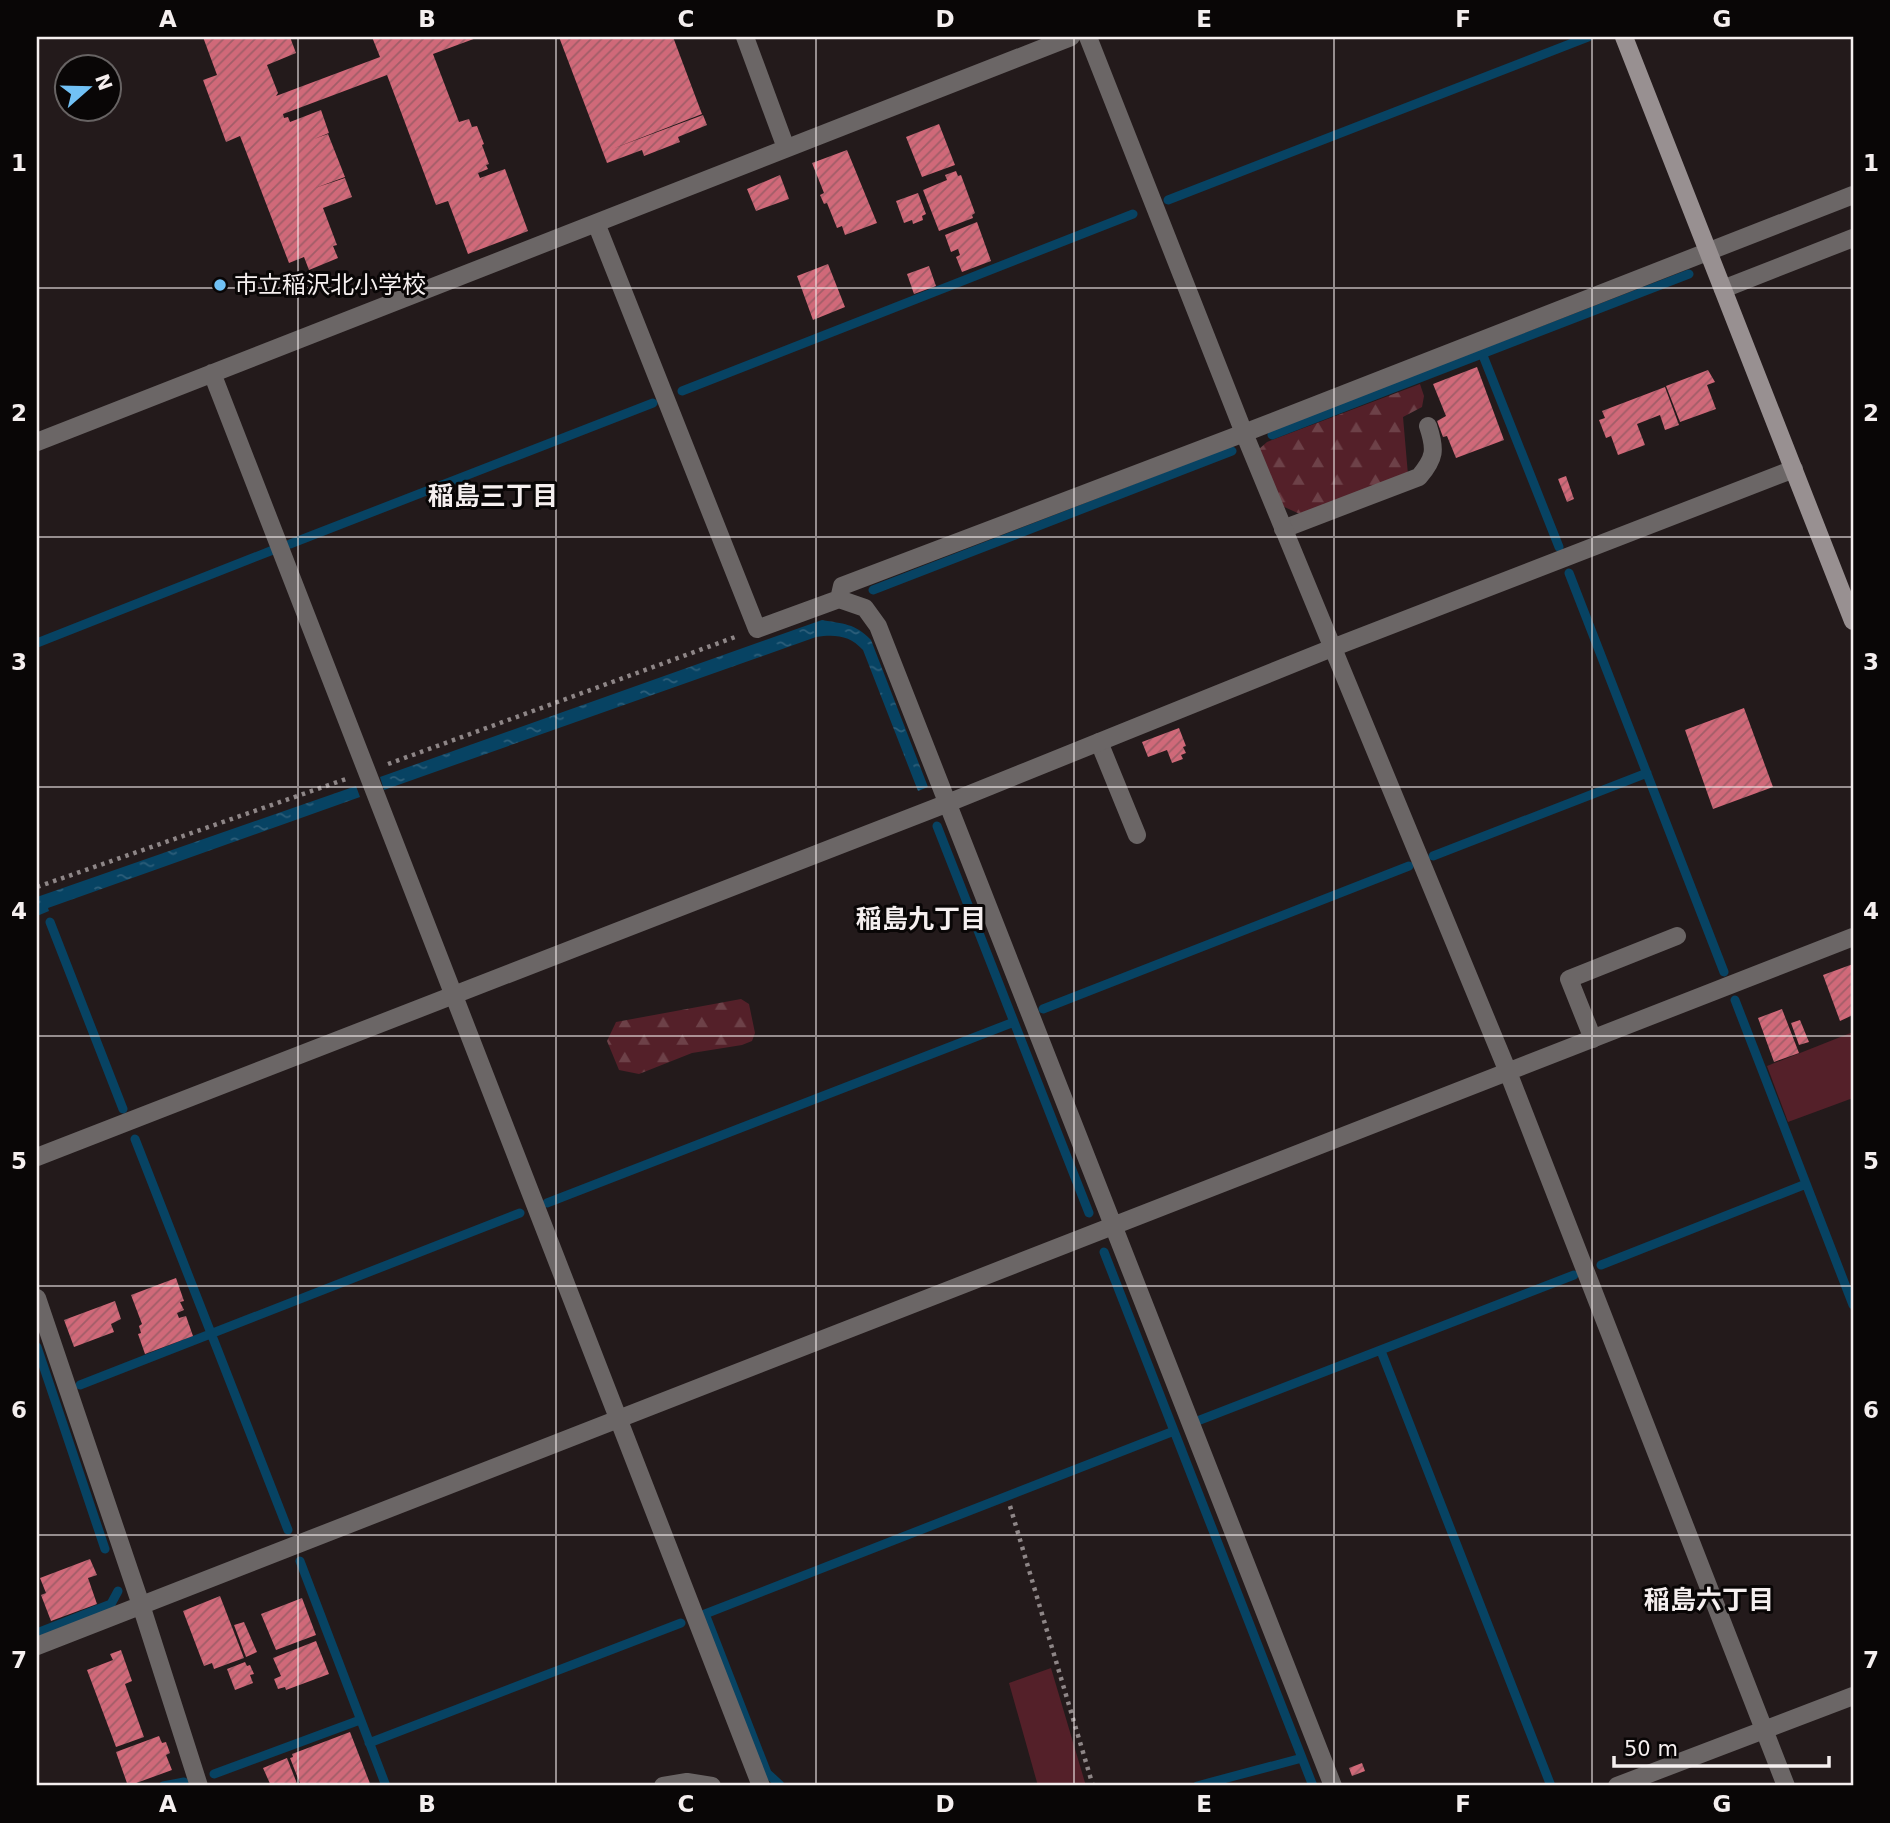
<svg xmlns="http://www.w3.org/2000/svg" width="1890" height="1823" viewBox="0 0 1890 1823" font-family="'DejaVu Sans','Noto Sans JP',sans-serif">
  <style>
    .grass { fill: #542029 }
    .forest { fill: url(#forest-firs) }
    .water { fill: url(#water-ripples) }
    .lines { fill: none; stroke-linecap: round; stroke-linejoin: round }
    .stream { stroke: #074363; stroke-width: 9 }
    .building { fill: url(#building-hatch) }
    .path { stroke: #8e8687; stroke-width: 4.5; stroke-dasharray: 3.5 5; stroke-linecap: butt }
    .lane { stroke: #6b6666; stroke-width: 18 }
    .street { stroke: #6b6666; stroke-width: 18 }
    .secondary { stroke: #989091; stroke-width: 18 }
    .grid { fill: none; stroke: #f5efef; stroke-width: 2; stroke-opacity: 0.55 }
    .poi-dot { fill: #71c1f5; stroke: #090606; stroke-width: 2.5 }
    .labels { text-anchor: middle; stroke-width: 6; stroke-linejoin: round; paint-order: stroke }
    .poi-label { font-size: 24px; fill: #f5efef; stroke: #090606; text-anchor: start }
    .neighbourhood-label { font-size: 26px; font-weight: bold; fill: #f5efef; stroke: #090606 }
    .neatline { fill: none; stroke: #f5efef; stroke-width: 2.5 }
    .grid-label { font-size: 23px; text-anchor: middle; font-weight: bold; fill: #f5efef }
  </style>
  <defs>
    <pattern id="forest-firs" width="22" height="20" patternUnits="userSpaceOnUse" patternTransform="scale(1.75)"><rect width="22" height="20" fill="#542029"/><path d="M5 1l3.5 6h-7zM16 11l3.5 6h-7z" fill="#6d4148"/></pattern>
    <pattern id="water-ripples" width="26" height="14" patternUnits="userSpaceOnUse" patternTransform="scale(1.75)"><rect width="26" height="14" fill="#074363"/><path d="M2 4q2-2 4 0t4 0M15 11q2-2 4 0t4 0" fill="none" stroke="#2c5e7a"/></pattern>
    <pattern id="building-hatch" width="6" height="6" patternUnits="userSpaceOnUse" patternTransform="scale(1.75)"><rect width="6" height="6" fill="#d06979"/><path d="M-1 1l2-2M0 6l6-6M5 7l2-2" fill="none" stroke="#a15d68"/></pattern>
  </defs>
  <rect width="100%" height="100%" fill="#231a1b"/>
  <!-- grass -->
  <path class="grass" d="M1853,1032v66l-65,24 -21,-56z
    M1051,1668l35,118h-48l-29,-103z"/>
  <!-- forest -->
  <path class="forest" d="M1420,384l4,12 -2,11 -19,10 5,58 -106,40 -22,-10 -22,-55 9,-8z
    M741,999l8,5 6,29 -3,8 -10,4 -50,8 -53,21 -20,-4 -12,-29 9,-19z"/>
  <!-- water -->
  <path class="water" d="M822,620c21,4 33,3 49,20l57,147 -10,4 -55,-141c-13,-15 -29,-16 -47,-13l-432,153 -4,-13z
    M356,786l4,11 -312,111 1,3 -12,5v-19z"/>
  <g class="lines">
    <!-- stream -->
    <path class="stream" d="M1168,200l420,-163
      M1482,353l77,194
      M682,391l451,-177
      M1272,435l417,-161
      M290,544l363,-141
      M1569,573l155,399
      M873,590l359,-139
      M37,643l236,-93
      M937,826l152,387
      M1433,856l214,-83
      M50,922l73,187
      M1735,1000l118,305
      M1043,1009l366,-143
      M135,1139l153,391
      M547,1203l467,-181
      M1104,1252l209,534
      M1601,1265l205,-81
      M37,1347l68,202
      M1381,1351l170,435
      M80,1385l440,-172
      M1200,1420l374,-145
      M300,1561l86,225
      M37,1633l74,-29 7,-13
      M369,1743l312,-120
      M214,1774l146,-54
      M780,1785l-13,-12 -62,-159 469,-183
      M163,1786l21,-4
      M1197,1786l105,-28"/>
  </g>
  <!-- building -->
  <path class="building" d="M203,37h87l6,16 -29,12 11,28 -2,3 104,-39 -8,-20h107l-46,17 26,68 10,-3 3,8 5,-1 7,18 -2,1 7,19 -3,1 2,4 -10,4 2,5 25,-9 23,62 -60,23 -20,-53 -12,4 -49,-130 -104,39 1,4 4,-1 2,5 31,-12 8,23 -15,6 14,-5 17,43 -30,11 30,-10 7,19 -29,11 14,37 -4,1 5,12 -29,12 -5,-13 -15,6 -49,-127 -14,6 -23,-62 14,-5z
    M559,37h114l29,77 -90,35 91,-34 4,10 -29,12 2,5 -36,14 -2,-6 -35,13z
    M939,124l16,41 -33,12 -16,-40z
    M847,150l30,73 -32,12 -3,-9 -5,2 -10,-25 -3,1 -4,-9 4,-2 -12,-30z
    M956,171l2,5 3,-1 14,38 -3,2 1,3 -34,13 -16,-41 24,-10 -2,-5z
    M780,175l9,24 -33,12 -9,-22z
    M918,193l8,21 -4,2 1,4 -10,4 -1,-4 -8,3 -8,-22z
    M977,222l14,39 -29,11 -6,-15 4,-2 -2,-6 -7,3 -6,-17z
    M828,264l17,43 -32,13 -16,-44z
    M929,266l7,20 -22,8 -7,-20z
    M1477,367l27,73 -48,18 -9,-22 -4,1 -6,-16 9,-5 -13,-32z
    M1708,370l7,12 -8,3 9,24 -36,13 -14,-36z
    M1665,387l14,38 -14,5 -5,-15 -23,9 8,21 -27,10 -7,-19 -5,2 -7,-18 6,-2 -3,-7z
    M1566,476l8,23 -7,3 -9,-23z
    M1744,708l29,79 -60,22 -28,-79z
    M1179,728l7,18 -3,1 3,6 -5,2 2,4 -11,4 -5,-13 -19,7 -6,-15z
    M1853,964v51l-13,6 -17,-46z
    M1782,1009l17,44 -25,9 -16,-44z
    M1800,1020l9,22 -10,3 -8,-22z
    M176,1278l8,23 -4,1 4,8 -7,3 2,5 7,-2 7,20 -48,18 -7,-20 3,-1 -2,-7 3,-2 -11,-29z
    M115,1301l6,18 -10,5 3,8 -40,15 -10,-27z
    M90,1559l7,16 -9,3 9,26 -46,17 -10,-26 5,-2 -6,-15z
    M220,1596l24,62 -30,11 -2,-6 -8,3 -21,-55z
    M302,1598l14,37 -40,15 -15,-36z
    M244,1622l13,30 -11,5 -12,-32z
    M316,1641l13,33 -43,16 -1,-3 -7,2 -4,-10 7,-3 -8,-18z
    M121,1650l11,31 -7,3 19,53 -28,10 -29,-77 26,-10 -3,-6z
    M245,1662l2,4 3,-1 4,9 -4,1 3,8 -18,7 -8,-21z
    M350,1732l21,54h-70l-11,-28 3,-1 -1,-3z
    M159,1736l3,7 4,-1 4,11 -4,2 6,15 -44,16 -12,-34z
    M287,1758l11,28h-27l-8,-18z
    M1362,1763l3,8 -13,5 -3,-8z"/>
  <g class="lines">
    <!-- path -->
    <path class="path" d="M388,764l350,-128
      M37,887l309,-108
      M1010,1506l83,280"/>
    <!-- lane -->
    <path class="lane" d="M1723,289l130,-51
      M1283,529l136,-52c16,-19 17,-27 9,-51
      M1099,742l38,93
      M1593,1039l-24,-60 108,-43"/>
    <!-- street -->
    <path class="street" d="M745,37l41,111
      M1088,37l156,396 264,639 278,714
      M596,223l161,406 82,-30 26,9 13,18 455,1160
      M212,373l549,1413
      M37,442l1034,-405
      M839,599l3,-13 402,-153 609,-238
      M37,1157l911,-354 384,-155 462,-179
      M37,1298l104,307 58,181
      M37,1646l1816,-709
      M663,1786l24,-4 25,4
      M1617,1786l236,-90"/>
    <!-- secondary -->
    <path class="secondary" d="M1624,37l229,584"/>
  </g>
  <!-- grid -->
  <path class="grid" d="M298,37v1749M556,37v1749M816,37v1749M1074,37v1749M1334,37v1749M1592,37v1749M37,288h1816M37,537h1816M37,787h1816M37,1036h1816M37,1286h1816M37,1535h1816"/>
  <!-- markers -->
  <circle class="poi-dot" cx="220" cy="285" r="7"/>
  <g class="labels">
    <!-- poi labels -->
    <g class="poi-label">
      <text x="234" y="293">市立稲沢北小学校</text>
    </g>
    <!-- neighbourhood labels -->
    <g class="neighbourhood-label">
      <text x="493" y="505">稲島三丁目</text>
      <text x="921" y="928">稲島九丁目</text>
      <text x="1709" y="1609">稲島六丁目</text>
    </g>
  </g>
  <!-- border -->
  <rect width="1890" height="1823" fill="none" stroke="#090606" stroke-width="77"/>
  <!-- north arrow -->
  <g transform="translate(88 88) rotate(70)"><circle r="33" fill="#090606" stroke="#676363" stroke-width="2"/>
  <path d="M0-5L12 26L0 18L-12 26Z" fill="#71c1f5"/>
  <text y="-10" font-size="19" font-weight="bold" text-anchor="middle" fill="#f5efef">N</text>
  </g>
  <!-- scale -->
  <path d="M1614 1756v10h215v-10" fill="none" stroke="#f5efef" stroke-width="3.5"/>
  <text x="1624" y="1756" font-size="21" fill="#f5efef" stroke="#090606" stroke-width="5" paint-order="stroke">50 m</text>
  <rect x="38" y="38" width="1814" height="1746" class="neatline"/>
  <g class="grid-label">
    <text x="168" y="27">A</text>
    <text x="427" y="27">B</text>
    <text x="686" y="27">C</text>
    <text x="945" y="27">D</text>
    <text x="1204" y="27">E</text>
    <text x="1463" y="27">F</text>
    <text x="1722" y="27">G</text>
    <text x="19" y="171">1</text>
    <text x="1871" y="171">1</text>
    <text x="19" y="421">2</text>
    <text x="1871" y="421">2</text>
    <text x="19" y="670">3</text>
    <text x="1871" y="670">3</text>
    <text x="19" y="919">4</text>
    <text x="1871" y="919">4</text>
    <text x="19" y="1169">5</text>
    <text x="1871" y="1169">5</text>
    <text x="19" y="1418">6</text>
    <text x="1871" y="1418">6</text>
    <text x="19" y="1668">7</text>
    <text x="1871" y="1668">7</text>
    <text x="168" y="1812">A</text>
    <text x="427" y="1812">B</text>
    <text x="686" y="1812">C</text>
    <text x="945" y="1812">D</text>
    <text x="1204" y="1812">E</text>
    <text x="1463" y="1812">F</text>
    <text x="1722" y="1812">G</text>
  </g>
</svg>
